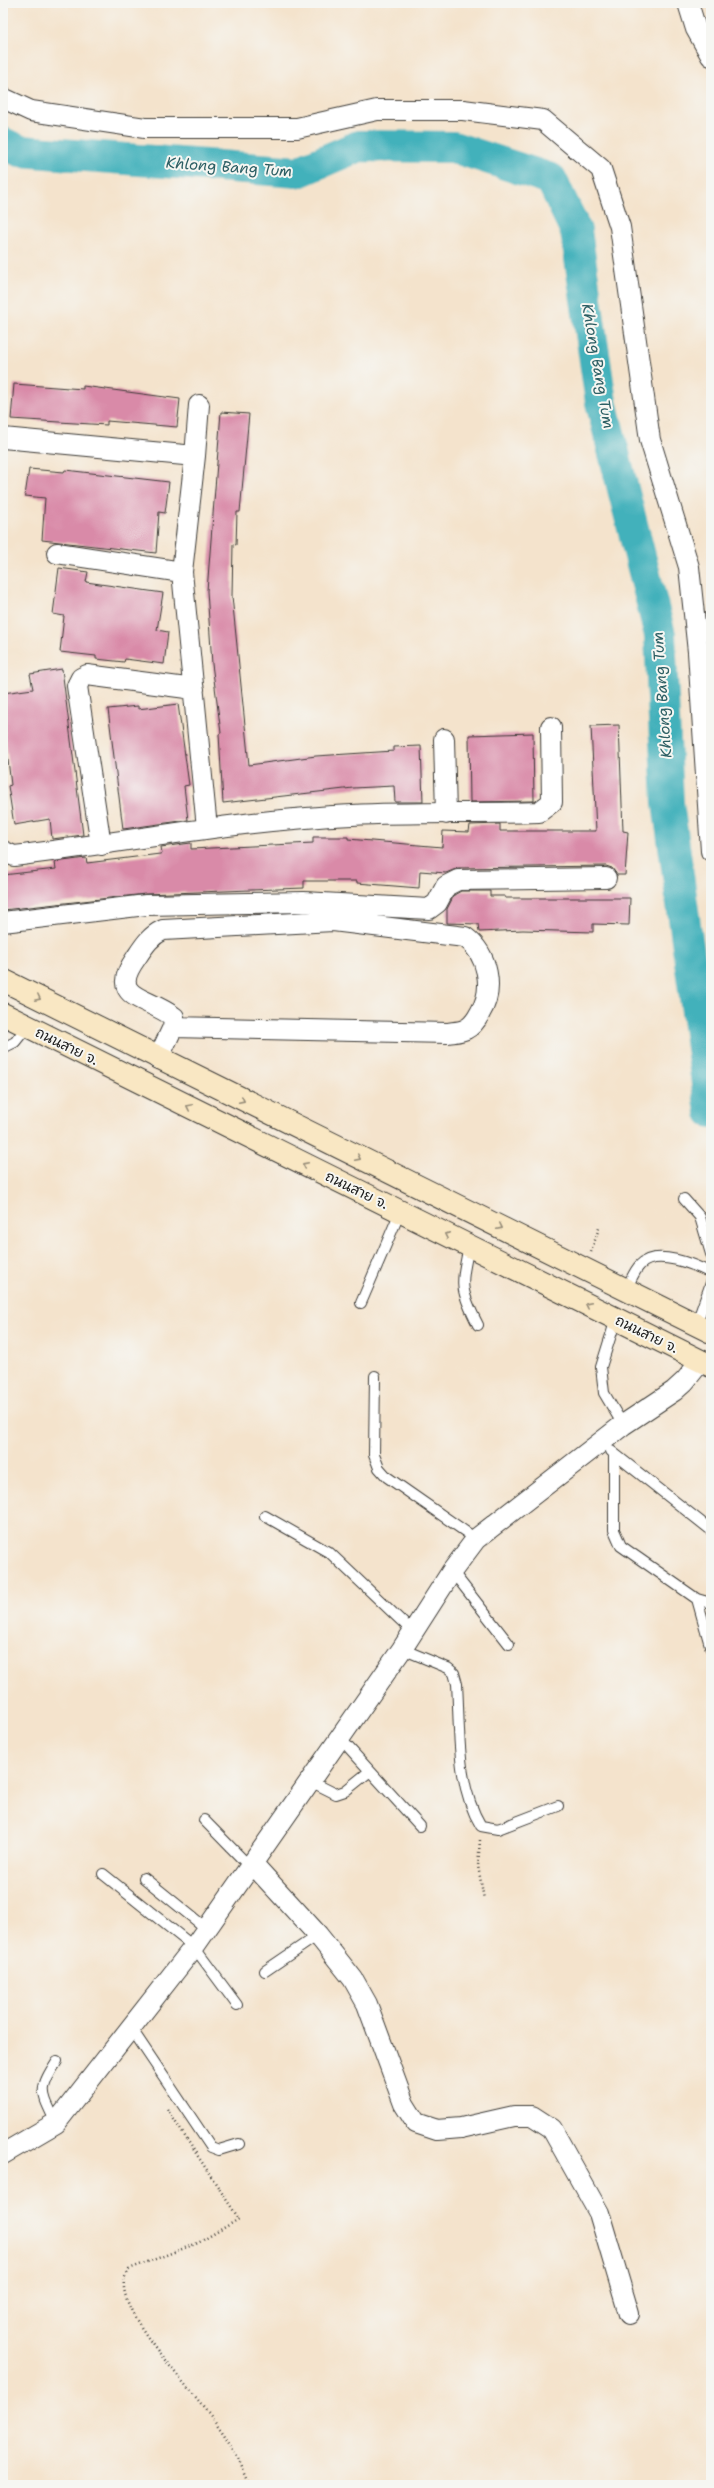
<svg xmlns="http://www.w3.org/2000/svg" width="714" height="2488" viewBox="0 0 714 2488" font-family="'Shantell Sans','Playpen Sans Thai',sans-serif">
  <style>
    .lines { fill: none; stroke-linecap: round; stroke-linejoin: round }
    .river { stroke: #42b1bb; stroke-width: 32 }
    .building { fill: #d98aa8 }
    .lane-casing { stroke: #3c3a36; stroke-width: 12 }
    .street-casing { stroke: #3c3a36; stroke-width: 22 }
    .secondary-casing { stroke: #3c3a36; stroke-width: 24 }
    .path { stroke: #3c3a36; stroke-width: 2.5; stroke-dasharray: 1 3; stroke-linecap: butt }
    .lane { stroke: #fff; stroke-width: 10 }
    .street { stroke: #fff; stroke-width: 20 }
    .secondary { stroke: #f9e7c3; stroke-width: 22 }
    .oneway { stroke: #968c78 }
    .labels { text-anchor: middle; stroke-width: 4; stroke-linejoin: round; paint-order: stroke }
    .street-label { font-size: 14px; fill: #1c1c1c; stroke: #f6f6f2 }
    .water-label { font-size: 15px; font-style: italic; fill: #2d5f64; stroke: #f6f6f2 }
  </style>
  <rect width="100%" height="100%" fill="#f6f6f2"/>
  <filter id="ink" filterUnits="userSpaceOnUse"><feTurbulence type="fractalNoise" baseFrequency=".025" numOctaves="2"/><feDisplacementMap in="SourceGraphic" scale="8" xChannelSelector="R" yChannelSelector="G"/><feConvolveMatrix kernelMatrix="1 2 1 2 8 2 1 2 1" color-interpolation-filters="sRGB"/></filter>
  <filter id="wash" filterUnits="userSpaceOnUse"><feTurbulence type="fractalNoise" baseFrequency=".012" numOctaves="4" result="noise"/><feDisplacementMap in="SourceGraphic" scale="16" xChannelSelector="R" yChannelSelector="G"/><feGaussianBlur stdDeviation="0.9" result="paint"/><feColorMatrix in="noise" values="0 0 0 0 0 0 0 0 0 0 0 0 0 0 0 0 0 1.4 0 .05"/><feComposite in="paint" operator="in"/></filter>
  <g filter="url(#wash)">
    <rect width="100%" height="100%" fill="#f4e3cc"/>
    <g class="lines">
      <!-- river -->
      <path class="river" d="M3,143l17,8 278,21 61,-26 94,1 98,32 25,52 25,171 59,233 8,168 43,309"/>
    </g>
    <g id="blocks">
      <!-- building -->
      <path class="building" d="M14,384l69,5v-3l97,13 -3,28 -70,-6v4l-96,-6z
        M221,412l28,2 -9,98h-3l-1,33 -3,-1 -1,52 17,169 67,-9 78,-5v-4l27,-1 2,56h-28l-1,-16 -41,2 -130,15 -4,-69 2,-1 -9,-69 -5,-73z
        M29,469l35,3 1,-2 104,12 -4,31 -6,-1 -3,41 -114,-13 3,-42 -20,-2z
        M59,568l29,4 -2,10 77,11 -6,37 11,2 -4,32 -39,-5 -1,3 -28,-3v-3l-36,-4 4,-36 -11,-2z
        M62,669l21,166 -31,4 -2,-20 -36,6 -6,-39 3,-1 -8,-67v-25l30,-4 -3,-15z
        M178,704l11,81 -5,1 4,34 -65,9 -15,-120 30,-3v3z
        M619,725l4,106 5,1 -3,43h-8l-5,-7 -6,-2 -148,2 -12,5 -26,-2 -1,17 -62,-5v-2h-53v7l-159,6 -142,16v-35l53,-6 -1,-7 31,-4 1,5 73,-9 2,-1 -1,-6 30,-4v6l122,-6v-6h35v2l94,8 1,-16 26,1 1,-7 30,-1v7h96l-5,-105z
        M533,733l1,68 -64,1 -1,-67z
        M461,891h29v5h15v2h125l-1,27 -36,-1v8l-70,-2 -44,2 -1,-8 -31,-1v-14l7,-14z"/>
    </g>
  </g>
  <g filter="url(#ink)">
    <use href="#blocks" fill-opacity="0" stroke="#3c3a36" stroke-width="1"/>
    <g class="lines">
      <defs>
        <path id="lane" d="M3,1048l12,-6 12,-15
          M684,1199l16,18 11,37
          M469,1246c-8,39 -10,42 9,79
          M626,1290c4,-8 8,-19 14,-25 16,-17 55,0 71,8
          M361,1303l39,-91
          M616,1319l-15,48 3,26 19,32
          M696,1325l15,-42
          M375,1376l-1,79 5,13 8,9 89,62
          M611,1451l100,79
          M614,1454v76l7,16 76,53 14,4
          M265,1516l65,37 83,79
          M452,1571l57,73
          M697,1599l14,50
          M402,1649l46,19 6,5 3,11c3,46 -1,101 24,142l17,3 60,-23
          M340,1738l80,88
          M310,1781l26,13 9,-3 25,-20
          M204,1820l46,47
          M103,1874l91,73 43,58
          M144,1878l63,51
          M265,1971l53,-36
          M131,2028l80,119 8,3 20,-6
          M56,2123c-15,-32 -18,-32 1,-62"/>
        <path id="street" d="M688,3l8,26 15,27
          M3,98l28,13 114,17h152l80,-18h86l80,10 58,49 19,58 30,213 39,127 9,85 13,199
          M3,438l192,18 -13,116 25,256
          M195,456l4,-51
          M57,553l125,19
          M444,739l2,75
          M101,845l-24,-159 4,-8 6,-3 107,14
          M3,851l11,5c112,-14 224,-36 338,-41 62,-3 125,-1 187,-3l13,-10 -1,-75
          M3,922l143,-17 158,-3 125,7 8,-6 9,-17 12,-6 148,-2
          M158,1059l15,-32 1,-10c-28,-21 -67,-18 -38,-59 8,-12 14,-22 27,-28l170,-9 132,16c23,17 30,52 15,76 -3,6 -8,13 -14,16 -5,3 -13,3 -18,4l-275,-6
          M252,1863l66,72 35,44 14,25 37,100 12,19 21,7 24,-2 53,-12h18l20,13 47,84 30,101
          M3,2154l53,-31 138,-176 208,-298 50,-78 24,-32 147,-114 51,-34 11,-10 16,-20"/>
        <path id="secondary" d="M3,980l708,352
          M3,1014l708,352"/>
      </defs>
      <!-- lane casing -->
      <use href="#lane" class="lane-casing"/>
      <!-- street casing -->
      <use href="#street" class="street-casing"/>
      <!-- secondary casing -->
      <use href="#secondary" class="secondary-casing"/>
      <!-- path -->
      <path class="path" d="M591,1252l8,-24
        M480,1840l-2,26 6,33
        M167,2109l72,110 -41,24 -69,26c-1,3 -5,7 -5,11 -5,37 68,109 89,139 16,20 27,43 37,66"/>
      <!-- lane -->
      <use href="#lane" class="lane"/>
      <!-- street -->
      <use href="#street" class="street"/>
      <!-- secondary -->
      <use href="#secondary" class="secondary"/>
    </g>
    <!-- one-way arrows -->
    <defs><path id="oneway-chevron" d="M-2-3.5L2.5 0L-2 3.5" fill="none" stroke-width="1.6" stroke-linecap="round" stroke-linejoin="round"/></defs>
    <g class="oneway">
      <use href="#oneway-chevron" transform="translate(38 998) rotate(27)"/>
      <use href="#oneway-chevron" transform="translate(242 1100) rotate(26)"/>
      <use href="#oneway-chevron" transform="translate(189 1107) rotate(-154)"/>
      <use href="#oneway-chevron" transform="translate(358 1158) rotate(26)"/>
      <use href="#oneway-chevron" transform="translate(305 1165) rotate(-154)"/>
      <use href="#oneway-chevron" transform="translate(500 1227) rotate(26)"/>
      <use href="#oneway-chevron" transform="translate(447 1235) rotate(-154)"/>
      <use href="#oneway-chevron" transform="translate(588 1305) rotate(-153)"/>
    </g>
  </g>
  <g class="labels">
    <!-- street labels -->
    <g class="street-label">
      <text transform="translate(67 1046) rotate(26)" y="5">ถนนสาย จ.</text>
      <text transform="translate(357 1190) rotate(26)" y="5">ถนนสาย จ.</text>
      <text transform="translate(647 1334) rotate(26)" y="5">ถนนสาย จ.</text>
    </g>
    <!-- water labels -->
    <g class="water-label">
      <text transform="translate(229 167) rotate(4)" y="5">Khlong Bang Tum</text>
      <text transform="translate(598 366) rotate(80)" y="5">Khlong Bang Tum</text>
      <text transform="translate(662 695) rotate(-94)" y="5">Khlong Bang Tum</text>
    </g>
  </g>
  <!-- margin -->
  <rect width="714" height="2488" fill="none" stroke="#f6f6f2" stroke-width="16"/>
</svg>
